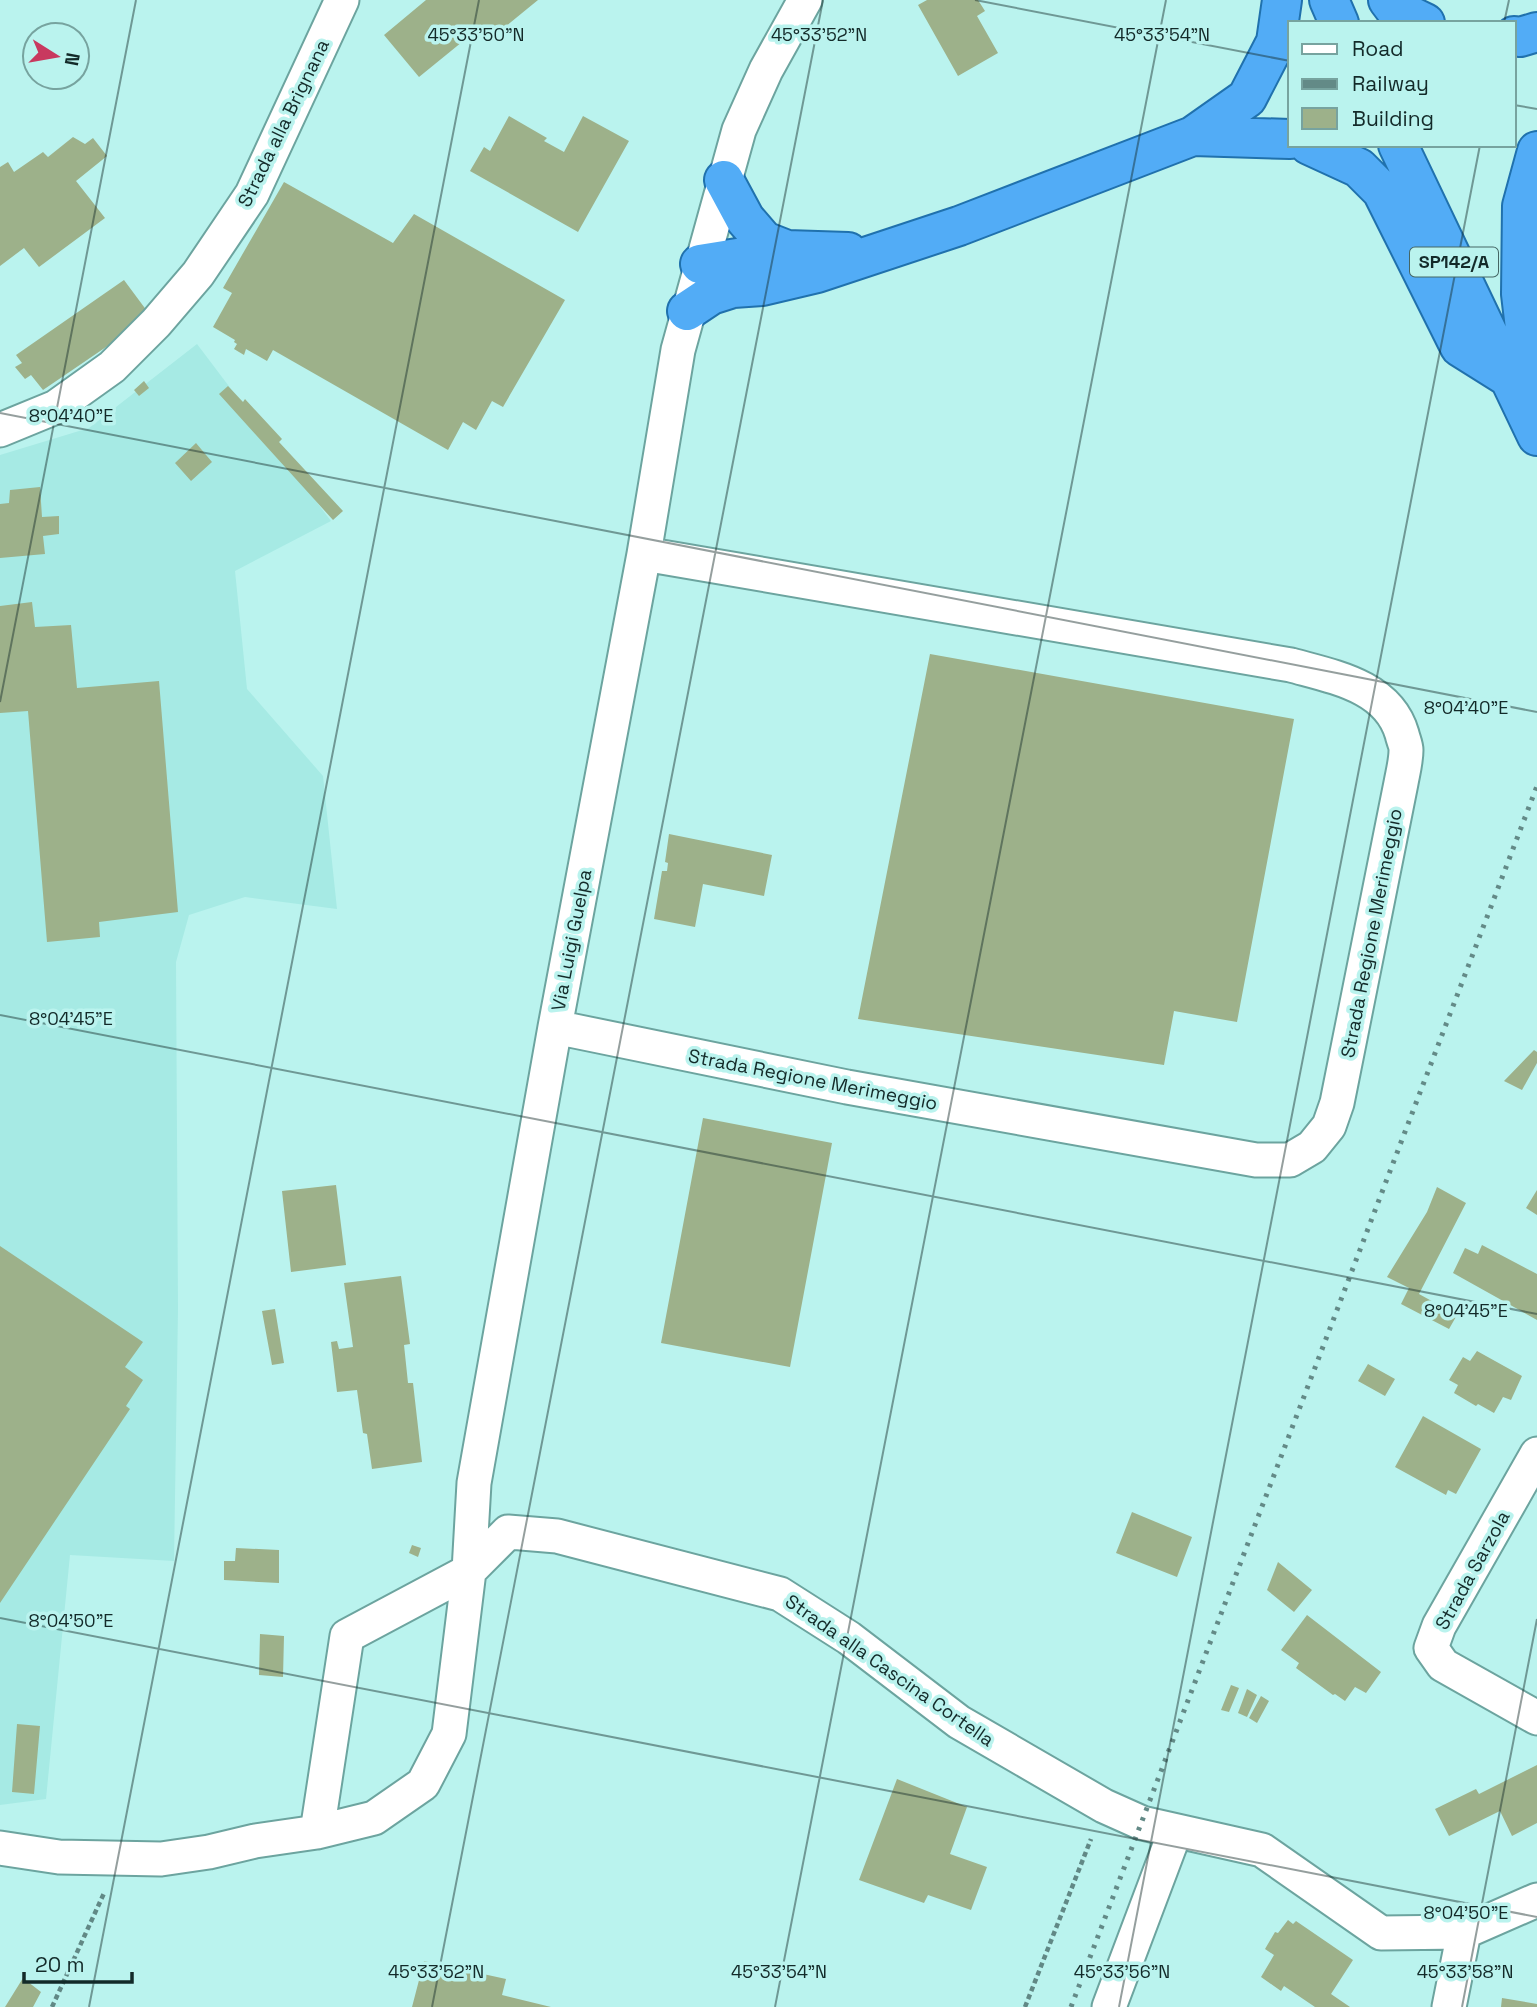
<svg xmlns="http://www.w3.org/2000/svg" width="1537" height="2007" viewBox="0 0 1537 2007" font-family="'Space Grotesk',sans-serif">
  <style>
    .built { fill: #a6eae4 }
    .building { fill: #9db18a }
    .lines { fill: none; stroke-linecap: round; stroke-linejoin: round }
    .minor-casing { stroke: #6ca49f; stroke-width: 37 }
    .trunk-casing { stroke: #2071ad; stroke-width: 42 }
    .path { stroke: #618885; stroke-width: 4.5; stroke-dasharray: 5 3.5; stroke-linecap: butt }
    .minor { stroke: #fff; stroke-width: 33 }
    .trunk { stroke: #52acf6; stroke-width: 38 }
    .rail { stroke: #638a87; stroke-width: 5; stroke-dasharray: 3.5 7; stroke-linecap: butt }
    .ticks { fill: none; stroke: #132a29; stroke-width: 2; stroke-opacity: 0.45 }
    .labels { text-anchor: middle; stroke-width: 7; stroke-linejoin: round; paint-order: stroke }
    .shield { fill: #baf3ee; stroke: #456664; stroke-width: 2 }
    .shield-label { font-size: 18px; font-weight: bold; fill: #132a29 }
    .street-label { font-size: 19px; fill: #132a29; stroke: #baf3ee }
    .ticks-label { font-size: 18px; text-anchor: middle; fill: #132a29; stroke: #baf3ee; stroke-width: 7; stroke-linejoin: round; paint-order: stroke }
  </style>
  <rect width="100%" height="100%" fill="#baf3ee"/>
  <!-- built -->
  <path class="built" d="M197,344l134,177 -96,50 12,118 76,87 14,133 -92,-12 -56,18 -13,47 2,347 -4,252 -104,-6 -24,244 -46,6v-1350l89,-27z"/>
  <!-- building -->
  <path class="building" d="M426,0h112l-50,41 -10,-12 -59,48 -35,-42z
    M927,0h51l7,11 -8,5 21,37 -40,23 -40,-71z
    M509,116l38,22 -3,3 20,11 19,-36 46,25 -51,91 -108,-61 14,-24 6,4z
    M73,137l12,7 8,-6 14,18 -31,25 29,37 -66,49 -15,-19 -24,18v-99l8,-5 6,10 29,-20 5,5z
    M284,182l109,61 21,-29 151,86 -62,107 -11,-6 -16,29 -13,-8 -15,28 -175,-100 -6,11 -21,-12 -2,6 -10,-6 3,-5 -3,-2 1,-2 -22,-13 19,-34 -9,-5z
    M124,280l23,31 -16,19 -88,60 -12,-15 -6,4 -10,-12 7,-4 -6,-8z
    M144,381l5,7 -10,8 -5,-6z
    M228,386l15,16 2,-3 37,40 -3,3 64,69 -10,9 -114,-126z
    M196,443l16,19 -21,19 -16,-18z
    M40,487l2,30 17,-1v18l-16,2 2,18 -45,4v-54l9,-1 1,-13z
    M32,602l3,25 36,-2 6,63 82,-7 19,231 -79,10 1,15 -53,5 -19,-231 -28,2v-107z
    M930,654l364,65 -57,303 -63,-11 -10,54 -306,-46z
    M669,834l103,21 -8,41 -61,-12 -8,43 -41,-8 8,-48h5l1,-8 -3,-1z
    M1534,1050l3,2v11l-15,27 -18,-9z
    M703,1118l129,25 -42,224 -129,-24z
    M336,1185l10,80 -55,7 -9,-81z
    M1437,1187l29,16 -47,91 38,21 -8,14 -48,-25 8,-16 -22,-11 40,-65z
    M1537,1190v25l-11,-7z
    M1482,1245l55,29v46l-84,-47 12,-25 13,6z
    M0,1246l143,96 -18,25 18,13 -17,26 4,3 -130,194z
    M401,1276l9,68 -6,1 4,38h5l9,79 -50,7 -5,-35 -4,-1 -6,-43 -20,2 -6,-50 6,-1 2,8 14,-2 -9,-64z
    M275,1309l9,54 -12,2 -10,-54z
    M1477,1351l45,25 -11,24 -8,-3 -9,16 -16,-9 -2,2 -22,-13 4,-8 -9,-5 14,-23 7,4z
    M1368,1364l27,15 -10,17 -27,-15z
    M1423,1416l58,33 -25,45 -8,-4 -2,5 -51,-28z
    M1132,1512l60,25 -15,40 -61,-24z
    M412,1545l9,3 -3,9 -9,-4z
    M236,1548l43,2v33l-55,-3v-19h11z
    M1278,1562l34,28 -18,22 -27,-22z
    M1307,1615l74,57 -15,21 -11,-6 -10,14 -10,-7 -2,1 -37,-27 3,-5 -18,-13z
    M260,1634l24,2 -1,41 -24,-2z
    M1231,1685l8,3 -10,24 -8,-2z
    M1247,1689l10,6 -10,22 -9,-4z
    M1261,1696l8,5 -12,22 -8,-5z
    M17,1724l23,2 -6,68 -22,-2z
    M1537,1765v58l-25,13 -12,-25 -51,25 -14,-27 41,-20 3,5z
    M897,1779l70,28 -17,47 37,13 -16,43 -43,-15 -4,8 -65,-23z
    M1288,1920l5,4 3,-3 57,39 -22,34 19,13h-35l-31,-21 -3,5 -20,-14 13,-22 -9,-6 10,-17 3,1z
    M424,1961l82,18 -4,16 49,12h-139z
    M23,1978l18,14 -8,15h-28z
    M1502,1998l35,6v3h-36z"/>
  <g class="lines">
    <defs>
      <path id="minor" d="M0,430l56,-23 56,-40 44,-44 42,-49 54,-80 90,-194
        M555,1027l292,60 409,73h34l22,-13 17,-21 8,-23 64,-320c2,-11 5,-22 5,-33 0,-5 -3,-11 -4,-16 -14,-48 -68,-57 -111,-69l-647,-111
        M1537,1454l-98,172 -8,22 12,17 94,53
        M317,1832l30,-196 122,-65 5,-88 81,-456 89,-473 34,-204 61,-220 27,-60 39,-70
        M0,1848l59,9 102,2 48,-7 46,-11 62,-9 57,-14 49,-34 26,-50 20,-163 39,-39 49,4 223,58 69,44 110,84 145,84 38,17 120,27 119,83 83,-1 73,-32
        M1109,2007l66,-175
        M1449,2007l15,-75"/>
      <path id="trunk" d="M1329,0l10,23
        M1388,0l6,8 31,15
        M1514,36l6,1 17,-5
        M1193,136l97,3
        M1309,145l50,23 23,23 78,156 51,32
        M1398,145l139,291
        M724,180l21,39 19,22 23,9
        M700,264l87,-14 61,2
        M687,311l24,-16 22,-7 29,-2 55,-13 142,-47 234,-90 54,-38 29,-56 6,-42
        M1534,404l-13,-110 1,-88 15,-55"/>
    </defs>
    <!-- minor casing -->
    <use href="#minor" class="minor-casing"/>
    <!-- trunk casing -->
    <use href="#trunk" class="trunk-casing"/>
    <!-- path -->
    <path class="path" d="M52,2007l53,-116
      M1025,2007l66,-168"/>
    <!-- minor -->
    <use href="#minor" class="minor"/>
    <!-- trunk -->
    <use href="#trunk" class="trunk"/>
    <!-- rail -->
    <path class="rail" d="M1071,2007l466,-1221"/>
  </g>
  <!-- ticks -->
  <path class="ticks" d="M975,0l315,61M1504,23l5,-23M1514,105l23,4M0,413l1537,299M0,702l136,-702M0,1015l1537,299M0,1618l1537,299M89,2007l390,-2007M432,2007l391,-2007M775,2007l391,-2007M1119,2007l361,-1862M1462,2007l75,-388"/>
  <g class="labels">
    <!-- shield labels -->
    <rect class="shield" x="1410" y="247.5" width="88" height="29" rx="5"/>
    <g class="shield-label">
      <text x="1454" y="268">SP142/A</text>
    </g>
    <!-- street labels -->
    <g class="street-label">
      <text transform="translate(283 123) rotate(-64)" y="7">Strada alla Brignana</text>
      <text transform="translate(1371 933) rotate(-79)" y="7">Strada Regione Merimeggio</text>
      <text transform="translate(571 940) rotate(-79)" y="7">Via Luigi Guelpa</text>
      <text transform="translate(813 1079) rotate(11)" y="7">Strada Regione Merimeggio</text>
      <text transform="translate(1472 1570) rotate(-61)" y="7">Strada Sarzola</text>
      <text transform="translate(890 1670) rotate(35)" y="7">Strada alla Cascina Cortella</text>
    </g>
  </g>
  <g class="ticks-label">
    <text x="476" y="41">45°33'50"N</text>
    <text x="819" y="41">45°33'52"N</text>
    <text x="1162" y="41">45°33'54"N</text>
    <text x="71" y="422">8°04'40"E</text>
    <text x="1466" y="714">8°04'40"E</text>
    <text x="71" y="1025">8°04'45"E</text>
    <text x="1466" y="1317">8°04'45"E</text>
    <text x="71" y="1627">8°04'50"E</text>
    <text x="1466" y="1919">8°04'50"E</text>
    <text x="436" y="1978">45°33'52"N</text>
    <text x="779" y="1978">45°33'54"N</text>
    <text x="1122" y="1978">45°33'56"N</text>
    <text x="1465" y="1978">45°33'58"N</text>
  </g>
  <!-- legend -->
  <rect x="1288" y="21" width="228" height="126" fill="#baf3ee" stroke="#77a39f" stroke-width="2"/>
  <rect x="1302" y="44" width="35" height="10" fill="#ffffff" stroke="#77a39f" stroke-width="2"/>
  <text x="1352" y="56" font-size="21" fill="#132a29">Road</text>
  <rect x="1302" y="79" width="35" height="10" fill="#638a87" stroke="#77a39f" stroke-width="2"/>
  <text x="1352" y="91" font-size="21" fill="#132a29">Railway</text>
  <rect x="1302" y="108" width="35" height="21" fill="#9db18a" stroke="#77a39f" stroke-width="2"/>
  <text x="1352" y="126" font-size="21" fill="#132a29">Building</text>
  <!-- north arrow -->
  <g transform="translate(56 56) rotate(101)"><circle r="33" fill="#baf3ee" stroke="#77a39f" stroke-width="2"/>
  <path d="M0-5L12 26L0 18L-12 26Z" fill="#c8395f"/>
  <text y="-10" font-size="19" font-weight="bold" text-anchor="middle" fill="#132a29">N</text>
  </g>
  <!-- scale -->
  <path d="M24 1972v10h108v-10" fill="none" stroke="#132a29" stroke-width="3.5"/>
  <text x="35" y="1972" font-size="21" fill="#132a29" stroke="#baf3ee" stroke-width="5" paint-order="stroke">20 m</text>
</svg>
